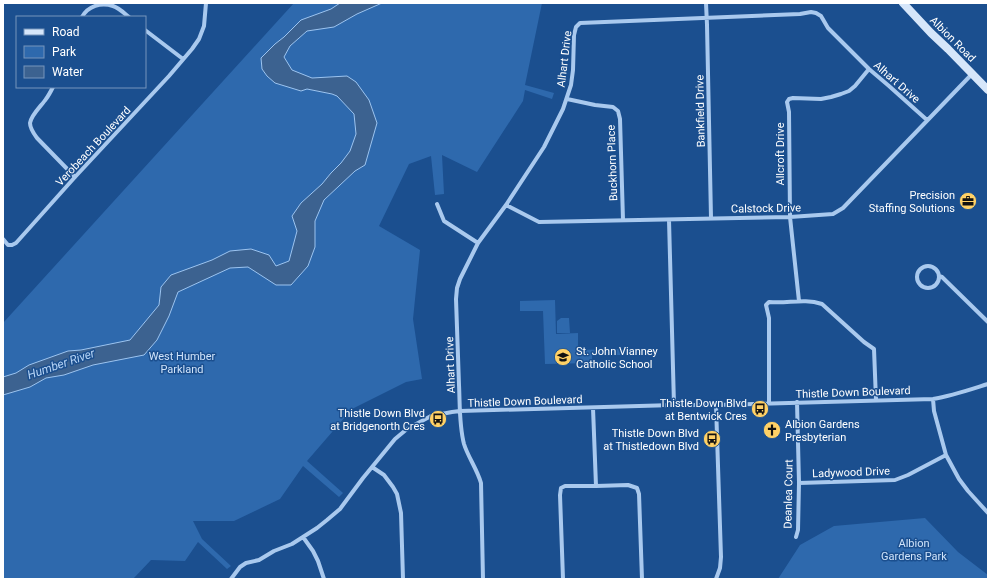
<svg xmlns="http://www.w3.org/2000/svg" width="991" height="582" viewBox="0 0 991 582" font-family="Roboto,sans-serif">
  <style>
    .green { fill: #2e69ad }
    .water { fill: #3c6290; stroke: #9cc4f0 }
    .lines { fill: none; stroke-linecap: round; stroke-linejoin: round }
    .minor { stroke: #a9c9ee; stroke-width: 4 }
    .secondary { stroke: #d6e6fa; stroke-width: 8 }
    .labels { text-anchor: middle; stroke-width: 3; stroke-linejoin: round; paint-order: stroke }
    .street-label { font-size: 11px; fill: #fff; stroke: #1b4f8f }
    .poi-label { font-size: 11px; fill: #fff; stroke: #1b4f8f; text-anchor: end }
    .park-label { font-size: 11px; fill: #cfe3fa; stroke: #1b4f8f }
    .water-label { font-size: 12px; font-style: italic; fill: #b5d3f5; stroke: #1b4f8f }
  </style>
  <rect width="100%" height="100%" fill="#1b4f8f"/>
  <!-- green -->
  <path class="green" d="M294,3h248l-17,82 29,8 -2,6 -27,-9 -2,11 -46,71 -35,-17 2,39 -9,1 -4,-39 -22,8 -30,62 41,24 -7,69 9,60 -16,3 -54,27 -45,52 36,32 -4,4 -36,-31 -23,33 -46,22h-41l9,18 29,27 -4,3 -29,-27 -13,19 -34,-1 -18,19h-130v-256z
    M555,300l1,34 22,-1v17l42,-1v6h-28v8l-47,1 -2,-53h-23v-10z
    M561,318h8l1,15h-13v-12z
    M925,518l33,34 30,23v4h-210l22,-34 34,-19z"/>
  <!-- water -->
  <path class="water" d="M340,3h42l-25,11 -23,13 -27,4 -17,15 -6,11 8,13 20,8 35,-2 9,6 13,18 8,23 -12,42 -10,6 -31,29 -9,21v26l-7,19 -17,19h-15l-28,-18 -18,1 -52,24 -9,24 -12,24 -13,15 -51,10 -29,10 -18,3 -16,9 -27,8v-18l13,-4 13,-8 39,-14 13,-1 49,-10 29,-35 2,-18 10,-12 41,-15 18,-9 21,-2 18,6 7,11 13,-5 8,-30 -5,-15 9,-13 21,-19 9,-11 10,-10 9,-12 6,-17 -2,-20 -17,-18 -5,-2 -25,-5 -6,2 -26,-8 -8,-7 -5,-7 -1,-11 14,-14 9,-7 17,-17 30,-11z"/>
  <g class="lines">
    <!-- minor -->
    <path class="minor" d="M706,3l1,22 4,193
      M82,17c6,-11 19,-15 31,-11 6,2 11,7 16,11
      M145,30l38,29
      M53,87c-2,4 -4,8 -7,12 -4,6 -15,16 -16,24 0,5 4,11 7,15l38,39
      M567,99l28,6 18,2 5,4 2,8 3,101
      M437,204l7,17 34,22
      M506,205l33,17 251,-5 43,-3 10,-6 129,-134
      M669,220l5,185
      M3,239l5,6h4l4,-2 59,-66 94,-101 23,-27 7,-10 5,-13 2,-23
      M917 277a11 11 0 1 1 22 0a11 11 0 1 1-22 0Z
      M939,276l3,1 46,45
      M799,301l-9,-84 -1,-105 -2,-10 2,-3 4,-1 28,1 10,-2 10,-3 8,-3 6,-5 14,-17
      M933,399l1,12 12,44 13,24 9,12 20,22
      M769,403v-85l-3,-13 3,-3c19,2 34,-4 53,2l42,38 10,7 2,51
      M716,405l5,152 -1,11 -4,11
      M593,408l3,78
      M372,467l12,8 9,12 4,7 4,19 2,66
      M799,483l96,-3 13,-5 38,-20
      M303,537l10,14 5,10 6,18
      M796,537l2,-7 1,-47 -2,-81
      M231,579l9,-12 6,-4 13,-3 15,-9 18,-7 25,-16 10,-8 13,-11 23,-31 32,-39 12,-10 24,-13 21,-4 8,-1 214,-6h42l217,-6c19,-3 36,-9 55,-15
      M483,579l-2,-96c-4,-14 -13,-26 -17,-39 -5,-19 -4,-40 -5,-59 -1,-28 -2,-57 -3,-86l1,-11 3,-9 18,-36 28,-38 38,-58 19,-38 8,-24 2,-15 1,-35 2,-8 4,-4 220,-9 11,-2 5,1 5,3 7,12 41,41 20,17 38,34
      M563,579l-3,-84 1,-7 4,-2h31l32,-1 9,3 2,6 3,85"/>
    <!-- secondary -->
    <path class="secondary" d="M903,3l28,30 17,16 40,41"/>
  </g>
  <!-- icons -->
  <defs>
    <symbol id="office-disc" viewBox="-11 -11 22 22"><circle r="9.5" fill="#ffd166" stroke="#1b4f8f"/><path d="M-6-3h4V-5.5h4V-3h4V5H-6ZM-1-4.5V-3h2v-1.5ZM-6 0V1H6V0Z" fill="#111"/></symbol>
    <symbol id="school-disc" viewBox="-11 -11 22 22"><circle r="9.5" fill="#ffd166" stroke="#1b4f8f"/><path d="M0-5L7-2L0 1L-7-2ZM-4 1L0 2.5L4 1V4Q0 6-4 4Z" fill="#111"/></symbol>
    <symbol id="bus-disc" viewBox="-11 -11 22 22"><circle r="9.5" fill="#ffd166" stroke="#1b4f8f"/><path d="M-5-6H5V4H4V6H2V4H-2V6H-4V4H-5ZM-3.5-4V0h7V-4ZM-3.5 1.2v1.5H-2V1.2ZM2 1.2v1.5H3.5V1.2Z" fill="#111"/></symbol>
    <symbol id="church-disc" viewBox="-11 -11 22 22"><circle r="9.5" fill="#ffd166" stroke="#1b4f8f"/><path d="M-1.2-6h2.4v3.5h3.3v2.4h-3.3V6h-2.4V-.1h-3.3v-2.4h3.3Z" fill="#111"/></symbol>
  </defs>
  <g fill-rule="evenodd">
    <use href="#office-disc" x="958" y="191" width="20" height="20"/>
    <use href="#school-disc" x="553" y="347" width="20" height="20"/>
    <use href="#bus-disc" x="750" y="399" width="20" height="20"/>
    <use href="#bus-disc" x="428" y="409" width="20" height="20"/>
    <use href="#church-disc" x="762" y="420" width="20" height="20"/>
    <use href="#bus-disc" x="702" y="429" width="20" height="20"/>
  </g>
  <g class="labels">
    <!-- street labels -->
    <g class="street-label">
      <text transform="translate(953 39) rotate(45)" y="4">Albion Road</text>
      <text transform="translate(564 59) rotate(-83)" y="4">Alhart Drive</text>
      <text transform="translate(897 82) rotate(41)" y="4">Alhart Drive</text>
      <text transform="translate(700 111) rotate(-91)" y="4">Bankfield Drive</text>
      <text transform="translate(93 146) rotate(-47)" y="4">Verobeach Boulevard</text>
      <text transform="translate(780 154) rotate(-90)" y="4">Allcroft Drive</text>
      <text transform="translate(612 163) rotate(-92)" y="4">Buckhorn Place</text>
      <text transform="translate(766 208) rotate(-1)" y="4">Calstock Drive</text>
      <text transform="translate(450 365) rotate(-92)" y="4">Alhart Drive</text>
      <text transform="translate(853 392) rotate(-2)" y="4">Thistle Down Boulevard</text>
      <text transform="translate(525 401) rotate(-2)" y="4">Thistle Down Boulevard</text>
      <text transform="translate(851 472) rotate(-2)" y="4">Ladywood Drive</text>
      <text transform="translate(788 494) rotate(-89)" y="4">Deanlea Court</text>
    </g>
    <!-- poi labels -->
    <g class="poi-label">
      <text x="955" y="199">Precision<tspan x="955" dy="13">Staffing Solutions</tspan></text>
      <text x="576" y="355" text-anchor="start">St. John Vianney<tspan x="576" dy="13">Catholic School</tspan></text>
      <text x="747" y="407">Thistle Down Blvd<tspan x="747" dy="13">at Bentwick Cres</tspan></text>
      <text x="425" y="417">Thistle Down Blvd<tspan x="425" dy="13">at Bridgenorth Cres</tspan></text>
      <text x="785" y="428" text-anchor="start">Albion Gardens<tspan x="785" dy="13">Presbyterian</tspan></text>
      <text x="699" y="437">Thistle Down Blvd<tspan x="699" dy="13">at Thistledown Blvd</tspan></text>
    </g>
    <!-- park labels -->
    <g class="park-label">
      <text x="182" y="360">West Humber<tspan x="182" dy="13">Parkland</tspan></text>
      <text x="914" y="547">Albion<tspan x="914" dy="13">Gardens Park</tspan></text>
    </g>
    <!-- water labels -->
    <g class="water-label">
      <text transform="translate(61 364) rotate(-19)" y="4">Humber River</text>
    </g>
  </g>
  <!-- border -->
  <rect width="991" height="582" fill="none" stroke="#ffffff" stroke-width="8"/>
  <!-- legend -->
  <rect x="16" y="16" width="130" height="72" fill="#1b4f8f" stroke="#7695bc"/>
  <rect x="24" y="29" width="20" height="6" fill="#d6e6fa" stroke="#7695bc"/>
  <text x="52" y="36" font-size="12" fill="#ffffff">Road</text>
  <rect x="24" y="46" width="20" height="12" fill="#2e69ad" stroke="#7695bc"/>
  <text x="52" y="56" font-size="12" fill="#ffffff">Park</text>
  <rect x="24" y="66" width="20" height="12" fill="#3c6290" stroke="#7695bc"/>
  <text x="52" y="76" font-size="12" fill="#ffffff">Water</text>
</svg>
